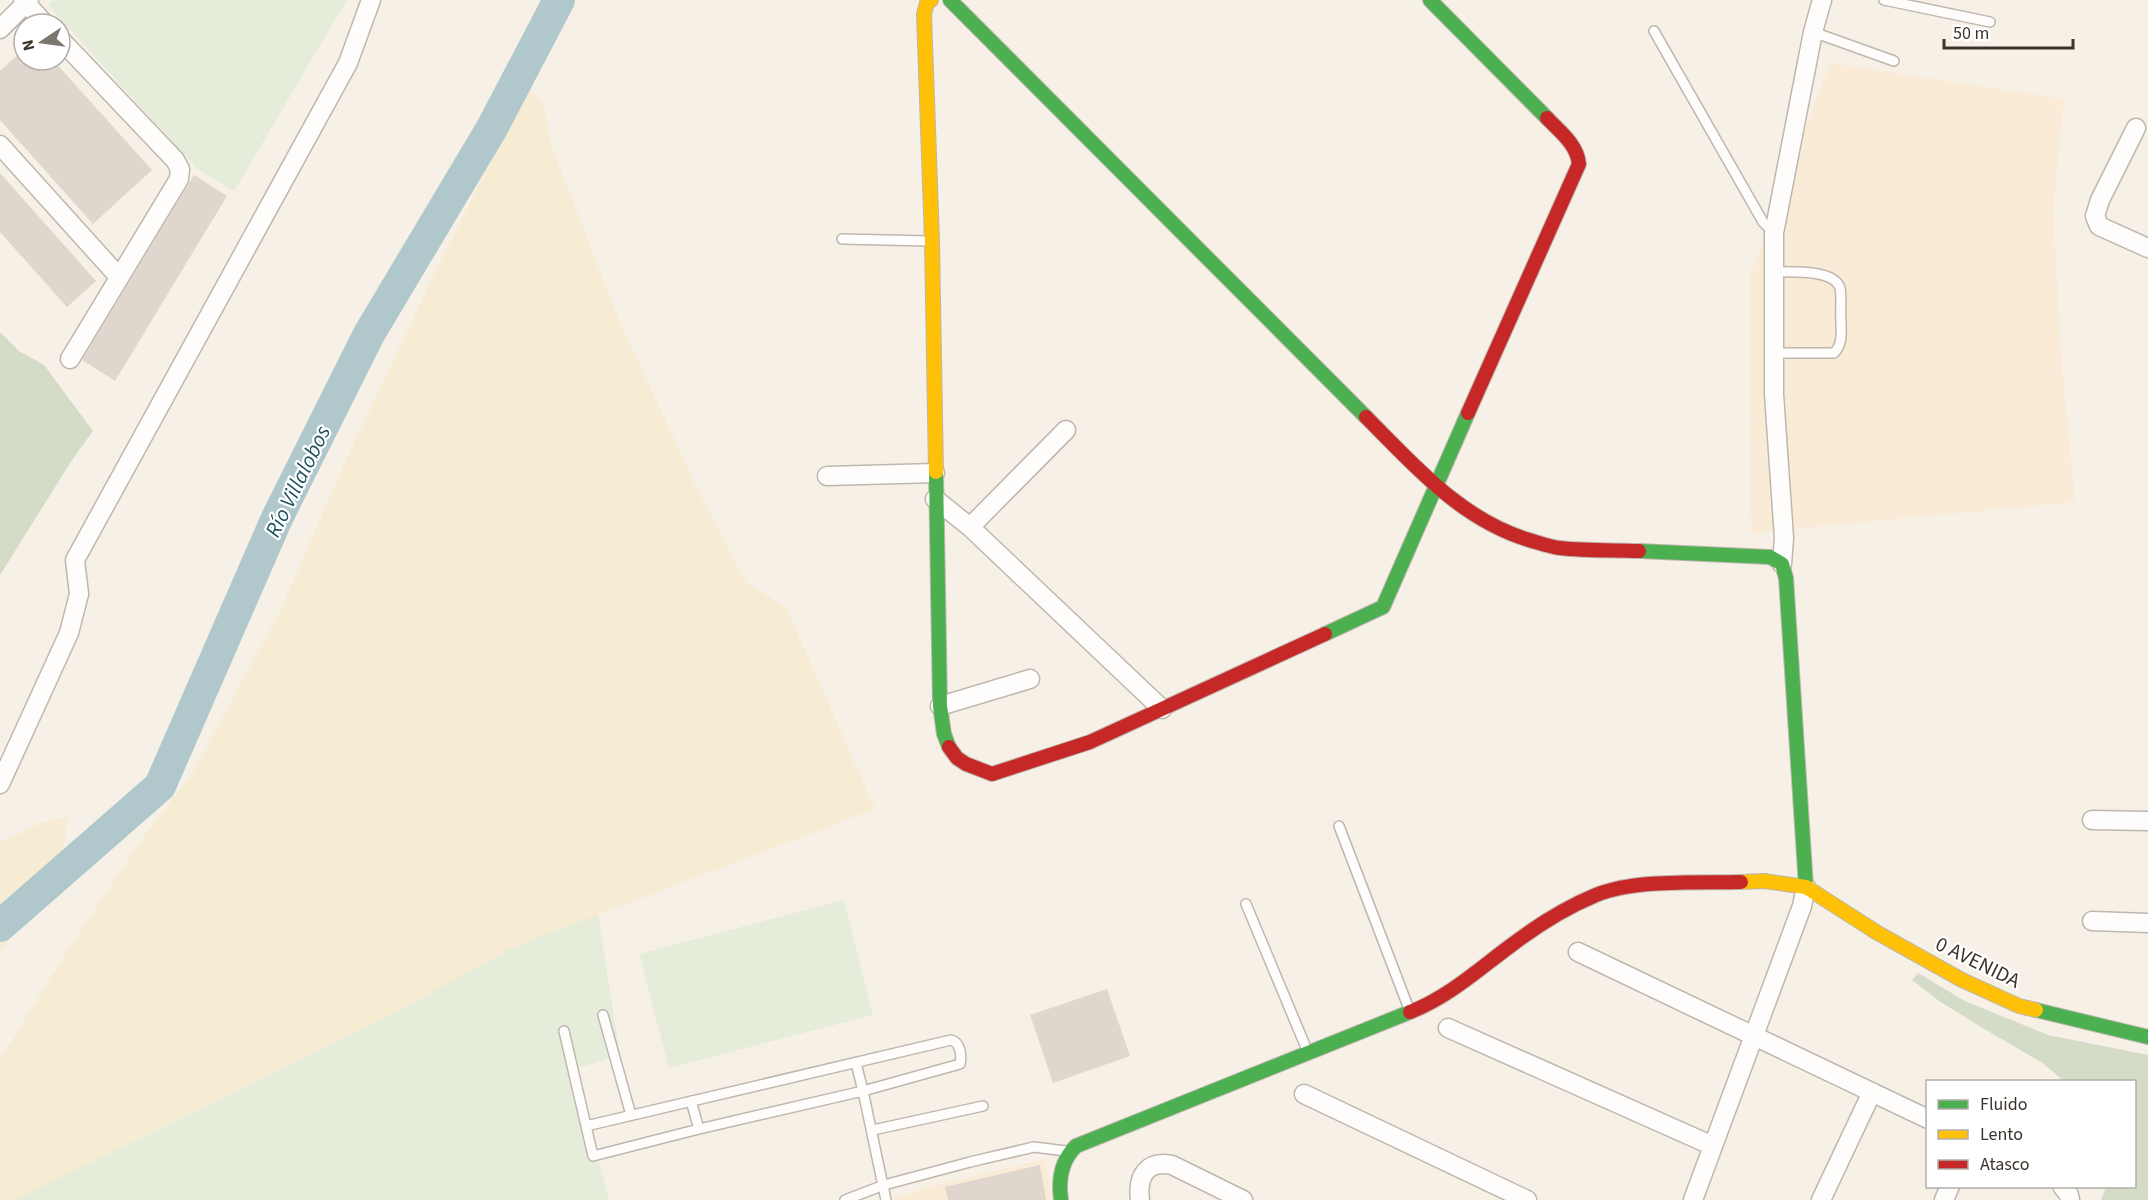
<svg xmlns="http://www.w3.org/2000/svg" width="2148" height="1200" viewBox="0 0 2148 1200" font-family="'Source Sans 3',sans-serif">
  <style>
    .built { fill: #faebd7 }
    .green { fill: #e5ecd9 }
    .forest { fill: #d4dcc8 }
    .sand { fill: #f5ecd3 }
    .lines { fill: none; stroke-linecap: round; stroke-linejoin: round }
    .river { stroke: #b0c8cb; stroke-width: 32 }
    .building { fill: #dfd6ce }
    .lane-casing { stroke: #beb7af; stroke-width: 12 }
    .street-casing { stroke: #beb7af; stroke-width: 21 }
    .fast-casing { stroke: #beb7af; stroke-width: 16 }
    .slow-casing { stroke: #beb7af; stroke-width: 16 }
    .jam-casing { stroke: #beb7af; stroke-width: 16 }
    .lane { stroke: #fefdfb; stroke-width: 9 }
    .street { stroke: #fefdfb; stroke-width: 18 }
    .fast { stroke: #4caf50; stroke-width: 14 }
    .slow { stroke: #ffc107; stroke-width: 14 }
    .jam { stroke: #c62828; stroke-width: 14 }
    .labels { text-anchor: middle; stroke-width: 4.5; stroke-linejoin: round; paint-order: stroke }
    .street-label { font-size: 21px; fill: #3b342c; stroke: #fff }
    .water-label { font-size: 22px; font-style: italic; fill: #1b525c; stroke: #fff }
  </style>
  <rect width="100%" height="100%" fill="#f7f0e6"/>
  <!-- built -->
  <path class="built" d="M1830,63l234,36 -11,112 9,156 13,135 -324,31 -1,-257z
    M1045,1159l7,41h-165l38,-12z"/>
  <!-- green -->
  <path class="green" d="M54,0h293l-113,191 -37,-22 -149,-164z
    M844,900l29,115 -204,53 -30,-114z
    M598,914l22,141 -46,14 35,131h-594l386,-190 110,-62z"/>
  <!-- forest -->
  <path class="forest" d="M0,332l19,19 25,14 49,66 -21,29 -72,115z
    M1918,973l47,28 83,34 100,20v145h-47l5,-13 28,-1v-104l-70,-1 -23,-19 -60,-35 -42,-26 -27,-21z"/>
  <!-- sand -->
  <path class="sand" d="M530,91l13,11 9,46 70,179 76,163 49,94 39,23 89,202 -364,139 -110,62 -386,190h-15v-140l69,-112 70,-105 53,-69 89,-165 65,-149 85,-179 87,-174z
    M68,817l-5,31 -16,36 -47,69v-111l10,-4 33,-16z"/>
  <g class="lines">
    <!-- river -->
    <path class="river" d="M0,926l160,-140 117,-268 92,-184 123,-206 67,-128"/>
  </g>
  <!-- building -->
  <path class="building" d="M24,49v11h29l99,110 -59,54 -93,-104v-49z
    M0,173l96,108 -29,26 -67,-75z
    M194,175l33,21 -112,185 -33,-21z
    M1107,989l23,67 -77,27 -23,-68z
    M1040,1165l6,35h-98l-3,-13z"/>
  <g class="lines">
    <defs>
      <path id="lane" d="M1884,0l106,22
        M1654,31l109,191 11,11
        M1813,32l81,29
        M842,239l87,2
        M1774,353h60c9,-9 7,-20 7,-31 -1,-10 1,-24 -1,-34 -6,-19 -49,-16 -66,-16
        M1339,826l70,183
        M1246,904l61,146
        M603,1015l28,100
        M564,1031l29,125 106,-27 164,-38 -7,-28
        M691,1101l8,28
        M586,1126l365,-86c9,2 11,15 9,24l-97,27 23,109
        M873,1130l110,-24
        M845,1200l39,-15 86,-23 64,-15 32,4"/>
      <path id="street" d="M23,0l22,24
        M0,29l29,-29
        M60,39l115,121 5,9 -1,10 -109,180
        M2136,128l-36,72 -5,16 4,10 49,22
        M0,145l119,132
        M827,476l108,-3
        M935,499l35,28 192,182
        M970,527l96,-97
        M1782,564l2,-26 -10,-144v-161l39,-201 9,-32
        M940,706l90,-27
        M0,784l69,-151 10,-39 -4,-34 273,-497 23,-63
        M2092,820l56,1
        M2092,921l56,2
        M1578,952l350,167
        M1448,1028l265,118
        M1304,1094l223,106
        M2062,1186l7,9 1,5
        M1140,1200c-3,-23 6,-40 32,-35l71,35
        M1693,1200l109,-294 4,-19
        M1821,1200l51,-108
        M1944,1200l6,-14"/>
      <path id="fast" d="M950,0l416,417
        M1430,0l117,118
        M936,472l4,234 4,28 5,13
        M1639,551l131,6 12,7 4,14 20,309
        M1325,634l58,-27 85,-194
        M2036,1010l112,27
        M1061,1200c-3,-21 0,-39 15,-54l334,-134"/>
      <path id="slow" d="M931,0l-4,3 -3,11 8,227 4,231
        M1741,882l23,-1 42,6 70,45 86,48 57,26 17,4"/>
      <path id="jam" d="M1468,413l111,-249c-2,-20 -19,-32 -32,-46
        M1366,417c49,49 94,102 163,123 10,3 21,7 31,8 26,3 53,2 79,3
        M949,747l8,11 9,6 26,10 98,-32 235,-108
        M1410,1012c39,-15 70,-44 103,-68 25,-19 54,-37 83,-49 39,-16 102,-12 145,-13"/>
    </defs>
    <!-- lane casing -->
    <use href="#lane" class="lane-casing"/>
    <!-- street casing -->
    <use href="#street" class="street-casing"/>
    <!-- fast casing -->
    <use href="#fast" class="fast-casing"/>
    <!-- slow casing -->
    <use href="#slow" class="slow-casing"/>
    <!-- jam casing -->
    <use href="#jam" class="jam-casing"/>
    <!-- lane -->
    <use href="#lane" class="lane"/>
    <!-- street -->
    <use href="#street" class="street"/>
    <!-- fast -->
    <use href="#fast" class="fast"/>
    <!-- slow -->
    <use href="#slow" class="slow"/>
    <!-- jam -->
    <use href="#jam" class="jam"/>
  </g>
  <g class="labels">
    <!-- street labels -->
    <g class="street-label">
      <text transform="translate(1978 962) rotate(26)" y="7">0 AVENIDA</text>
    </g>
    <!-- water labels -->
    <g class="water-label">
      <text transform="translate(297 481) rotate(-64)" y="8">Río Villalobos</text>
    </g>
  </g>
  <!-- legend -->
  <rect x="1926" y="1080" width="210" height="108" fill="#ffffff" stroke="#b1aeab" stroke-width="1.5"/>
  <rect x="1938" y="1100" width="30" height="9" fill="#4caf50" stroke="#b1aeab" stroke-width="1.5"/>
  <text x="1980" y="1110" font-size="18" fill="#3b342c">Fluido</text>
  <rect x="1938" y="1130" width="30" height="9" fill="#ffc107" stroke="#b1aeab" stroke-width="1.5"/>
  <text x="1980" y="1140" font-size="18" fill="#3b342c">Lento</text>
  <rect x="1938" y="1160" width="30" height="9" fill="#c62828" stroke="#b1aeab" stroke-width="1.5"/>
  <text x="1980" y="1170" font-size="18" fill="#3b342c">Atasco</text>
  <!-- north arrow -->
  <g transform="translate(42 42) rotate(257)"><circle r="28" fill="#ffffff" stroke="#b1aeab" stroke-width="1.5"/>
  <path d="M0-4.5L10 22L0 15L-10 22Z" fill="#7d766d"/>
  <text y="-9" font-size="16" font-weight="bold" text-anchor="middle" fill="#3b342c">N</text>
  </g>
  <!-- scale -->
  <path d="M1944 39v9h129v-9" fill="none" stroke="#3b342c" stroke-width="3"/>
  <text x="1953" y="39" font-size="18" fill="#3b342c" stroke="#ffffff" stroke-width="4.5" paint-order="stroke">50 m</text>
</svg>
